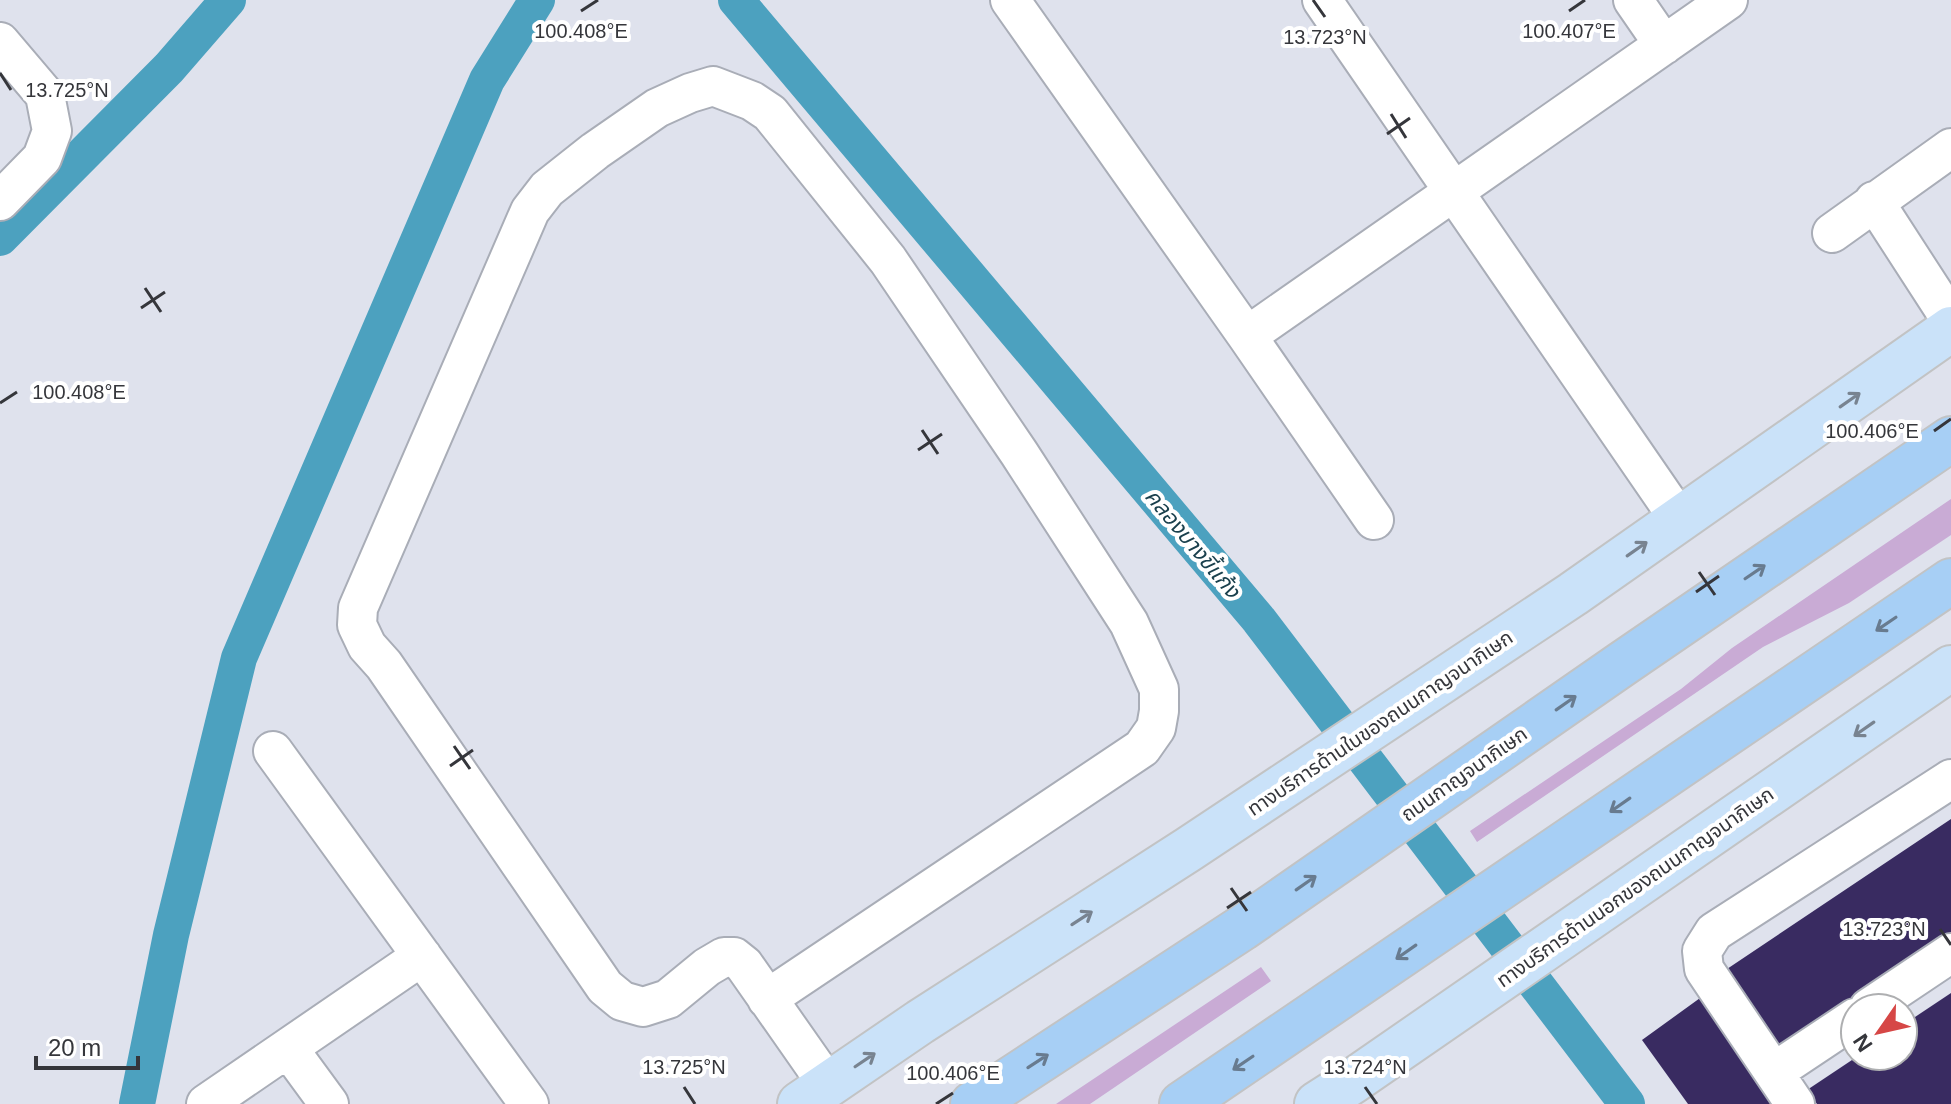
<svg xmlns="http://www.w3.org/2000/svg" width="1951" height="1104" viewBox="0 0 1951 1104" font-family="Arial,'Noto Sans Thai',sans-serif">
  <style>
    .green { fill: #c9abd5 }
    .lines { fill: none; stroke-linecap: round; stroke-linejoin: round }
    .canal { stroke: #4ca1bf; stroke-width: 36 }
    .building { fill: #392b61 }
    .minor-casing { stroke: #a9adb7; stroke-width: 42 }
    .major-casing { stroke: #c2c3c4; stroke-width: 48 }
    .highway-casing { stroke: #c2c3c4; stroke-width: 48 }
    .minor { stroke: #fff; stroke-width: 38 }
    .major { stroke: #cae2f9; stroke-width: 44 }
    .highway { stroke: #a7cff5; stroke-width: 44 }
    .oneway { stroke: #788390 }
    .oneway2 { stroke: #687b8f }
    .ticks { fill: none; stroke: #35363b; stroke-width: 3 }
    .labels { text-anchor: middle; stroke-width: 8; stroke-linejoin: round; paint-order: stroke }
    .street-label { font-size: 20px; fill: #35363b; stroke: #fff }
    .water-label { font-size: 22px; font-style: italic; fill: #1a404d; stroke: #fff }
    .ticks-label { font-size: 20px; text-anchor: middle; fill: #35363b; stroke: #fff; stroke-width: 8; stroke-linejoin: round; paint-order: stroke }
  </style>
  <rect width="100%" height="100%" fill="#dfe2ed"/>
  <!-- green -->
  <path class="green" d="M1951,499v36l-102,68 -86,44 -286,195 -7,-11 211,-142 51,-41z
    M1261,967l10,14 -181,123h-34z"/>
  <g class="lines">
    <!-- canal -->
    <path class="canal" d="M736,0l523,620 368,484
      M0,238l169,-170 59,-68
      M137,1104l34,-169 68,-277 248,-578 50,-80"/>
  </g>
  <!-- building -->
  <path class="building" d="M1951,819v122l-168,112 -56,-84z
    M1707,993l79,111h-98l-46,-64z
    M1951,993v111h-134l-10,-14 51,-34h45v-31z"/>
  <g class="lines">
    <defs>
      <path id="minor" d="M1010,0l237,336 127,184
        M1322,0l357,519
        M1633,0l31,45
        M0,42l45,53 7,36 -10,27 -42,43
        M1874,201l77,119
        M1832,233l119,-85
        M1247,336l481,-336
        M273,751l256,353
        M767,999l375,-251 14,-20 3,-17v-22l-30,-66 -110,-170 -131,-193 -118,-147 -18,-12 -39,-15 -23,7 -33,15 -62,43 -48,38 -17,22 -172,397 -1,17 10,21 17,19 221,322 17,14 21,6 25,-8 39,-32 17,-10h10l10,8 84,120
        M1869,1008l82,-55
        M288,1048l41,56
        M1774,1072l81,-54
        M206,1104l216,-148
        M1795,1104l-91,-135 -2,-18 12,-19 237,-153"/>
      <path id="major" d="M800,1104l120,-82 269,-173 384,-255 378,-265
        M1317,1104l36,-23 598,-413"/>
      <path id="highway" d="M973,1104l269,-176 380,-264 329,-225
        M1182,1104l769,-523"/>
    </defs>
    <!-- minor casing -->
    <use href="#minor" class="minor-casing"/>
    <!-- major casing -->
    <use href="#major" class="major-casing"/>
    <!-- highway casing -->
    <use href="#highway" class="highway-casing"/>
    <!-- minor -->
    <use href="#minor" class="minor"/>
    <!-- major -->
    <use href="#major" class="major"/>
    <!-- highway -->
    <use href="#highway" class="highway"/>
  </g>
  <!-- one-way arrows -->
  <defs><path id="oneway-shaft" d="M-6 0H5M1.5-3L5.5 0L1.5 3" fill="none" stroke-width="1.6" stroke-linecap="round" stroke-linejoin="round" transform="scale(2)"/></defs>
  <g class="oneway">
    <use href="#oneway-shaft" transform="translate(1850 400) rotate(-35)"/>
    <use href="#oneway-shaft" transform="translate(1637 549) rotate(-35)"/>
    <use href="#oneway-shaft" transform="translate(1864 729) rotate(145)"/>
    <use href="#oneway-shaft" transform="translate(1082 918) rotate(-33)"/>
    <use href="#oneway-shaft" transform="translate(865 1060) rotate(-34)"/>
  </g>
  <g class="oneway2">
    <use href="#oneway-shaft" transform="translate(1755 572) rotate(-34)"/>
    <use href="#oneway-shaft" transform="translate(1886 624) rotate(146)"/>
    <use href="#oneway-shaft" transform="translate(1566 703) rotate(-35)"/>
    <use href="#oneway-shaft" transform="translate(1620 805) rotate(145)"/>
    <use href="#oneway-shaft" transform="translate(1306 883) rotate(-35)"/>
    <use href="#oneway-shaft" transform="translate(1406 952) rotate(145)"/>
    <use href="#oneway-shaft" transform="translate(1038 1061) rotate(-33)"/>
    <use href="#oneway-shaft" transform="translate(1243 1063) rotate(146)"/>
  </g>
  <!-- ticks -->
  <path class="ticks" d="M1313,0l12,17M581,11l17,-11M1569,11l16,-11M0,73l11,17M1391,114l15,24M1387,134l23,-16M145,288l16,24M141,308l24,-16M0,403l17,-11M922,430l16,24M1934,431l17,-12M918,450l24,-16M1699,572l16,23M1696,592l23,-16M454,746l16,23M450,766l23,-16M1231,888l16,23M1227,908l24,-16M1940,929l11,16M684,1087l11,17M1365,1087l12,17M936,1104l17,-11"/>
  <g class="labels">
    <!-- street labels -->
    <g class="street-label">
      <text transform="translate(1380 723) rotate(-34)" y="7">ทางบริการด้านในของถนนกาญจนาภิเษก</text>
      <text transform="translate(1464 774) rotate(-35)" y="7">ถนนกาญจนาภิเษก</text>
      <text transform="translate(1635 887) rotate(-35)" y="7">ทางบริการด้านนอกของถนนกาญจนาภิเษก</text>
    </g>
    <!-- water labels -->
    <g class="water-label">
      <text transform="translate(1193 543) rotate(50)" y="8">คลองบางขี้แก้ง</text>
    </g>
  </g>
  <g class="ticks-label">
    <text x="581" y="38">100.408°E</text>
    <text x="1569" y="38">100.407°E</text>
    <text x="1325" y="44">13.723°N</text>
    <text x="67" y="97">13.725°N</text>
    <text x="79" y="399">100.408°E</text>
    <text x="1872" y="438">100.406°E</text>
    <text x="1884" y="936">13.723°N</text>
    <text x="684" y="1074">13.725°N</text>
    <text x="1365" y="1074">13.724°N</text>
    <text x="953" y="1080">100.406°E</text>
  </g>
  <!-- north arrow -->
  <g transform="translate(1879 1032) rotate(236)"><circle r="38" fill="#ffffff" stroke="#aeafb1" stroke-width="2"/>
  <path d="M0-6L14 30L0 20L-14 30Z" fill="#d64746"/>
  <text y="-12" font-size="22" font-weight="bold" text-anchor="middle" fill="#35363b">N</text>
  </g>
  <!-- scale -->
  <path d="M36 1056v12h102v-12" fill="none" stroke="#35363b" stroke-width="4"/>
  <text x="48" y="1056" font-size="24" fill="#35363b" stroke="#ffffff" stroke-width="6" paint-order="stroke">20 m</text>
</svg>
